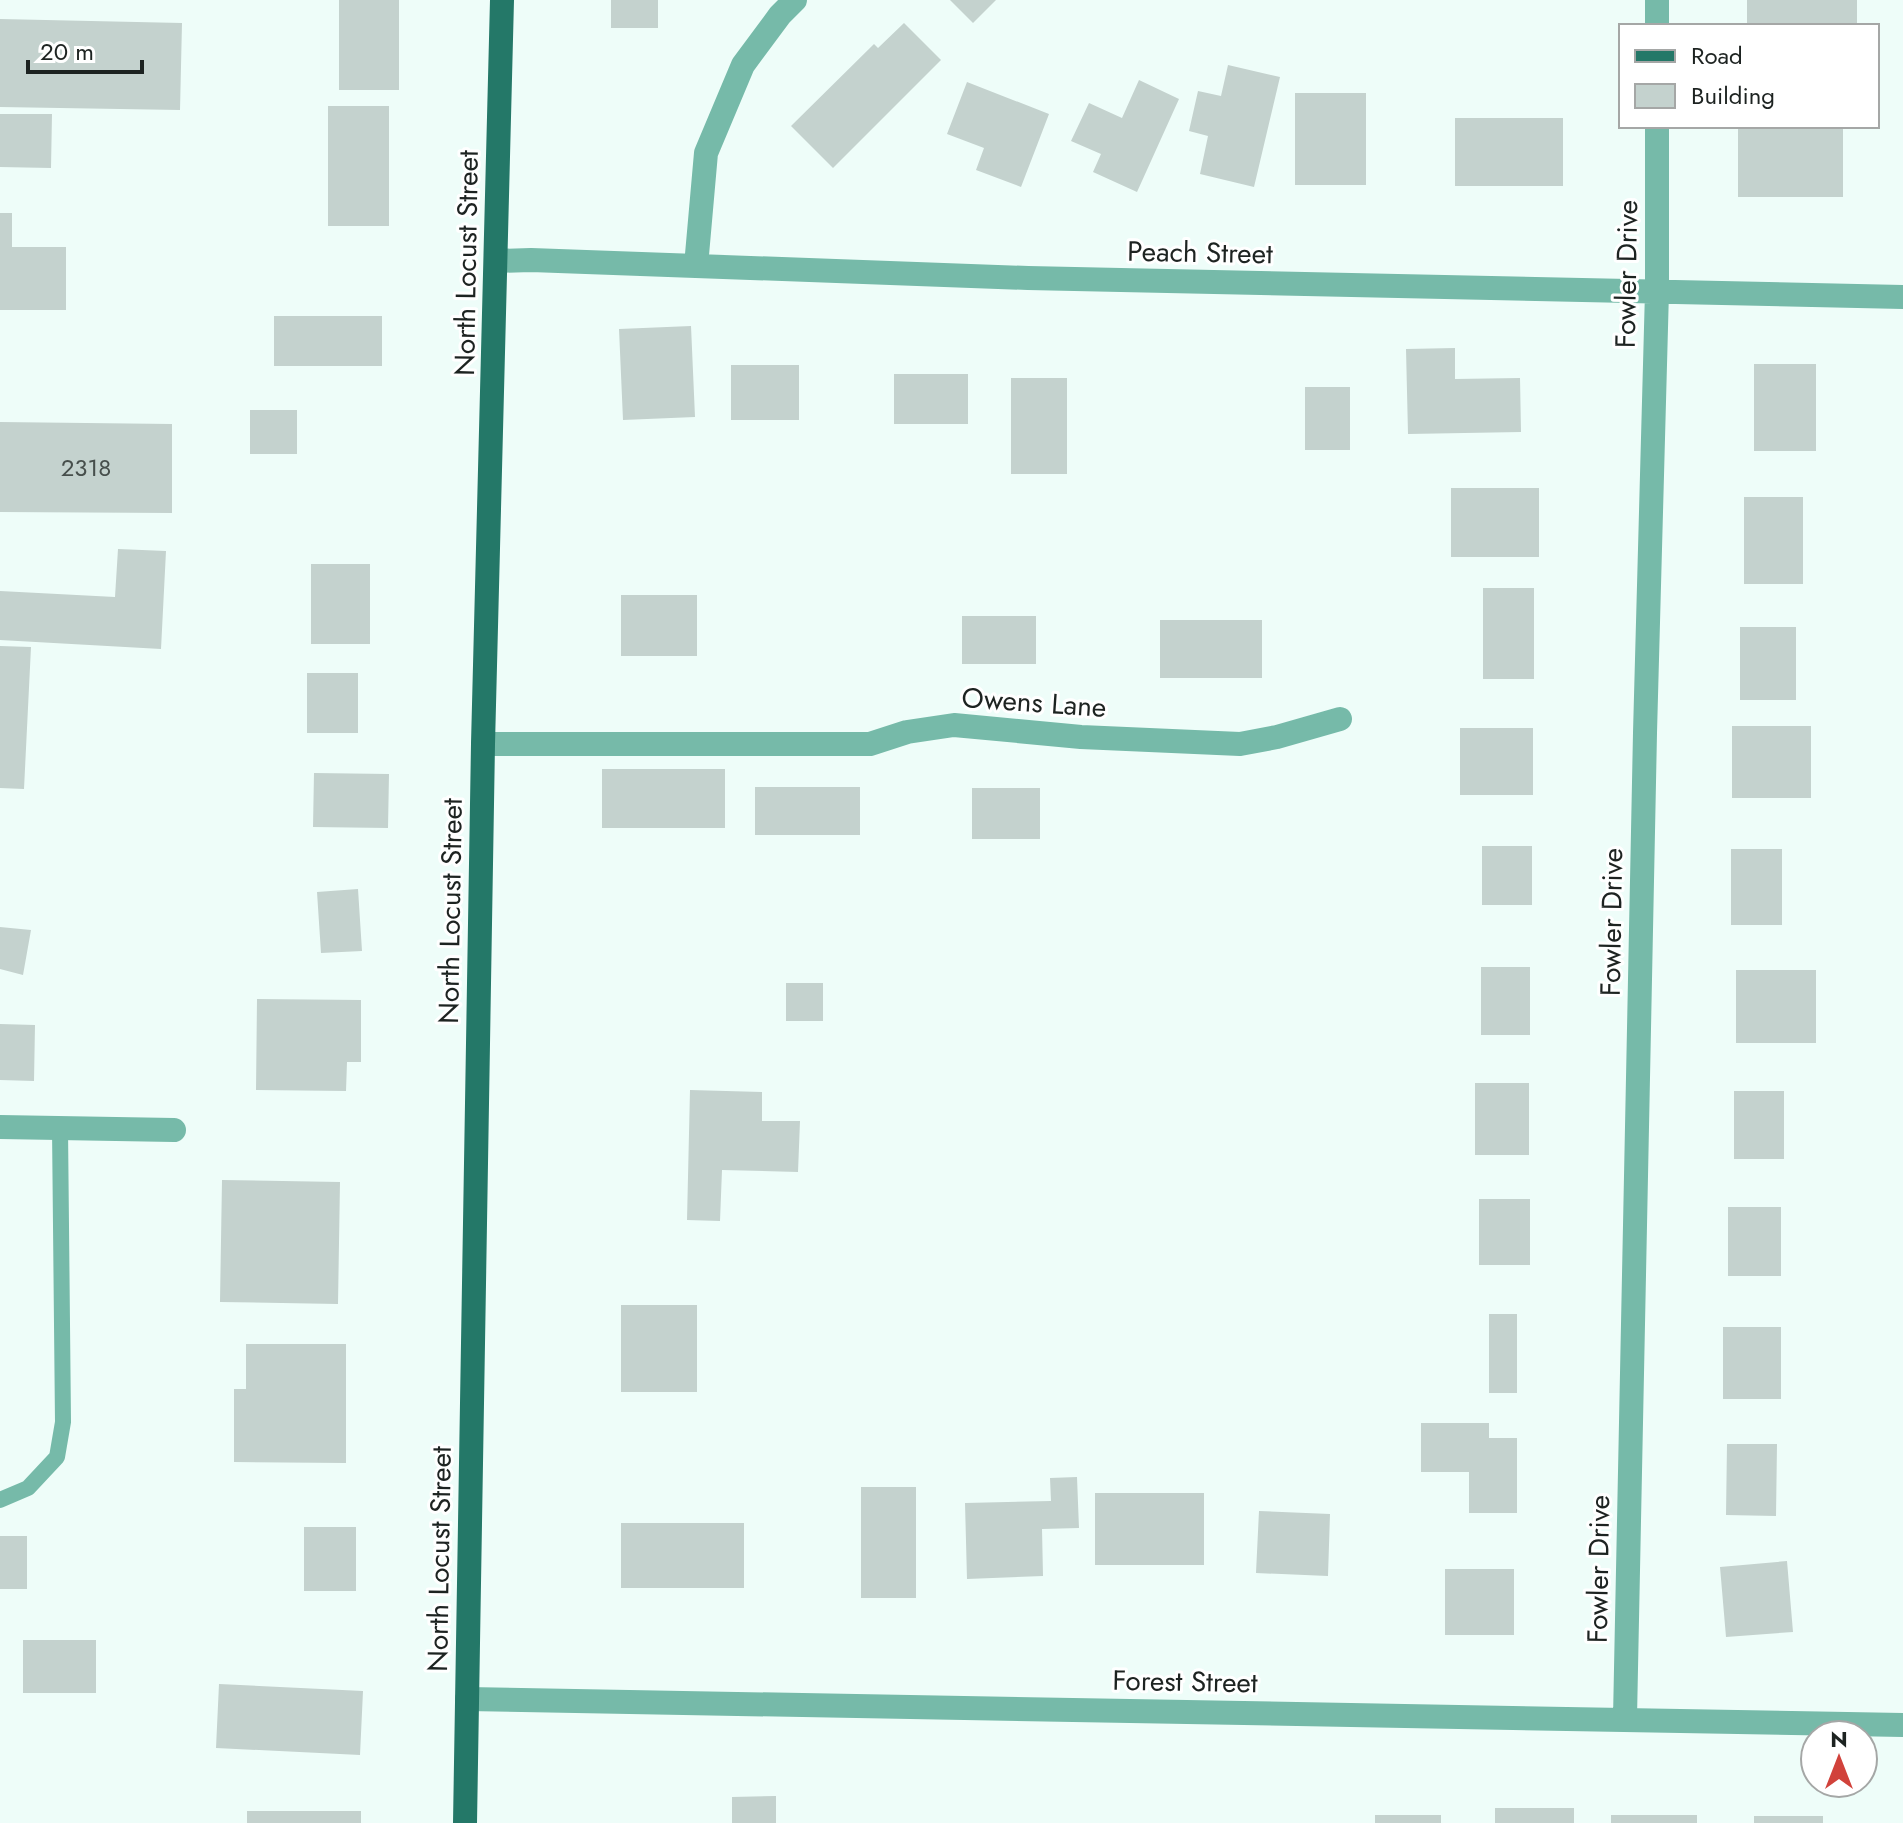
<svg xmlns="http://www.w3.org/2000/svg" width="1903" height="1823" viewBox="0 0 1903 1823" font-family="Jost,sans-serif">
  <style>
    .building { fill: #c4d2ce }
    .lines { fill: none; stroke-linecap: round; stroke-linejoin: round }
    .service { stroke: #76baa9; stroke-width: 16 }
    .minor { stroke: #76baa9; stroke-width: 24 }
    .primary { stroke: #247868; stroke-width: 24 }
    .labels { text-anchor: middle; stroke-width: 6; stroke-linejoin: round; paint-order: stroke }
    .number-label { font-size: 24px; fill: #474f4c }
    .street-label { font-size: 28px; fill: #1d2321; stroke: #fff }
  </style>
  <rect width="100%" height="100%" fill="#eefdf9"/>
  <!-- building -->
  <path class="building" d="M339,0h60v90h-60z
    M611,0h47v28h-47z
    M950,0h46l-23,23z
    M1747,0h110v26h-110z
    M0,19l182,4 -2,87 -180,-3z
    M904,23l37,37 -108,108 -42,-42 83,-82 4,4z
    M1228,65l52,12 -26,110 -54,-13 8,-38 -19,-5 9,-40 23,5z
    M1139,80l40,19 -42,93 -44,-20 8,-18 -30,-13 18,-38 33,15z
    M967,82l82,32 -28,73 -45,-17 8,-22 -37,-14z
    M1295,93h71v92h-71z
    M328,106h61v120h-61z
    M0,114h52l-1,54 -51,-1z
    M1455,118h108v68h-108z
    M1738,127h105v70h-105z
    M0,213h12v34h54v63h-66z
    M274,316h108v50h-108z
    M691,326l4,91 -72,3 -4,-91z
    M1455,348v31l65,-1 1,54 -113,2 -2,-85z
    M1754,364h62v87h-62z
    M731,365h68v55h-68z
    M894,374h74v50h-74z
    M1011,378h56v96h-56z
    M1305,387h45v63h-45z
    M250,410h47v44h-47z
    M0,422l172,2v89l-172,-1z
    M1451,488h88v69h-88z
    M1744,497h59v87h-59z
    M118,549l48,2 -5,98 -161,-9v-49l115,6z
    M311,564h59v80h-59z
    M1483,588h51v91h-51z
    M621,595h76v61h-76z
    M962,616h74v48h-74z
    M1160,620h102v58h-102z
    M1740,627h56v73h-56z
    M0,646l31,1 -7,142 -24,-1z
    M307,673h51v60h-51z
    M1732,726h79v72h-79z
    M1460,728h73v67h-73z
    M602,769h123v59h-123z
    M314,773l75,1 -1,54 -75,-1z
    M755,787h105v48h-105z
    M972,788h68v51h-68z
    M1482,846h50v59h-50z
    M1731,849h51v76h-51z
    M358,889l4,62 -41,2 -4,-61z
    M0,927l31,3 -8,45 -23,-6z
    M1481,967h49v68h-49z
    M1736,970h80v73h-80z
    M786,983h37v38h-37z
    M257,999l104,1v62h-14l-1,29 -90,-1z
    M0,1024l35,1 -1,56 -34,-1z
    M1475,1083h54v72h-54z
    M690,1090l72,2v29h38l-2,51 -76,-2 -2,51 -33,-1z
    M1734,1091h50v68h-50z
    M222,1180l118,2 -2,122 -118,-2z
    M1479,1199h51v66h-51z
    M1728,1207h53v69h-53z
    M621,1305h76v87h-76z
    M1489,1314h28v79h-28z
    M1723,1327h58v72h-58z
    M246,1344h100v119l-112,-1v-73h12z
    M1421,1423h68v15h28v75h-48v-41h-48z
    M1727,1444h50l-1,72 -50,-1z
    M1077,1477l2,51 -37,1 1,47 -76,3 -2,-76 86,-2 -1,-23z
    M861,1487h55v111h-55z
    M1095,1493h109v72h-109z
    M1259,1511l71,3 -2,62 -72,-3z
    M621,1523h123v65h-123z
    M304,1527h52v64h-52z
    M0,1536h27v53h-27z
    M1787,1561l6,71 -67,5 -6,-70z
    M1445,1569h69v66h-69z
    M23,1640h73v53h-73z
    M219,1684l144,7 -3,64 -144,-7z
    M776,1796v27h-44v-26z
    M1495,1808h79v15h-79z
    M247,1811h114v12h-114z
    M1375,1815h66v8h-66z
    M1611,1815h86v8h-86z
    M1754,1816h69v7h-69z"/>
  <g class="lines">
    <!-- service -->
    <path class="service" d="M0,1500l28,-12 29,-31 6,-35 -3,-294"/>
    <!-- minor -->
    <path class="minor" d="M1657,0v26
      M496,261l35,-1 497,18 875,19
      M696,266l10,-113 37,-88 37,-50 15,-15
      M483,744h387l37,-12 47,-7 127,12 159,7 37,-7 63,-18
      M0,1127l174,3
      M467,1699l1436,26
      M1625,1718l20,-985 12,-442v-165"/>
    <!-- primary -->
    <path class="primary" d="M465,1823l18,-1079 19,-744"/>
  </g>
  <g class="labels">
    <!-- number labels -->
    <g class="number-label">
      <text x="86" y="476">2318</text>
    </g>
    <!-- street labels -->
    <g class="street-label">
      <text transform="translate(1200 252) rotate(1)" y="10">Peach Street</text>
      <text transform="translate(466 263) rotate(-89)" y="10">North Locust Street</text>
      <text transform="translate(1626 274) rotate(-89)" y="10">Fowler Drive</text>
      <text transform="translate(1034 702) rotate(4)" y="10">Owens Lane</text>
      <text transform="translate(450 911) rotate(-89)" y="10">North Locust Street</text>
      <text transform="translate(1611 922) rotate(-89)" y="10">Fowler Drive</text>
      <text transform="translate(439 1559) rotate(-89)" y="10">North Locust Street</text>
      <text transform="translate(1598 1569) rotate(-89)" y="10">Fowler Drive</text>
      <text transform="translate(1185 1681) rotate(1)" y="10">Forest Street</text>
    </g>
  </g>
  <!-- legend -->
  <rect x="1619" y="24" width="260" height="104" fill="#ffffff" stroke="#a5a7a6" stroke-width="2"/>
  <rect x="1635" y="50" width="40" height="12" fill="#247868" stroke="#a5a7a6" stroke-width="2"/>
  <text x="1691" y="64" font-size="24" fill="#1d2321">Road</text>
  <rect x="1635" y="84" width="40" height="24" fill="#c4d2ce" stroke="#a5a7a6" stroke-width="2"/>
  <text x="1691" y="104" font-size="24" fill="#1d2321">Building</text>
  <!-- north arrow -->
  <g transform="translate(1839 1759)"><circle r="38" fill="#ffffff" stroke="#a5a7a6" stroke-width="2"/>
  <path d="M0-6L14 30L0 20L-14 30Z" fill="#d1423b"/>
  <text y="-12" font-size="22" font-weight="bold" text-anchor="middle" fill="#1d2321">N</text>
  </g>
  <!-- scale -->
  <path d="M28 60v12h114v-12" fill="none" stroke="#1d2321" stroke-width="4"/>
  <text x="40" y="60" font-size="24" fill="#1d2321" stroke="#ffffff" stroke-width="6" paint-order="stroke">20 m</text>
</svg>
